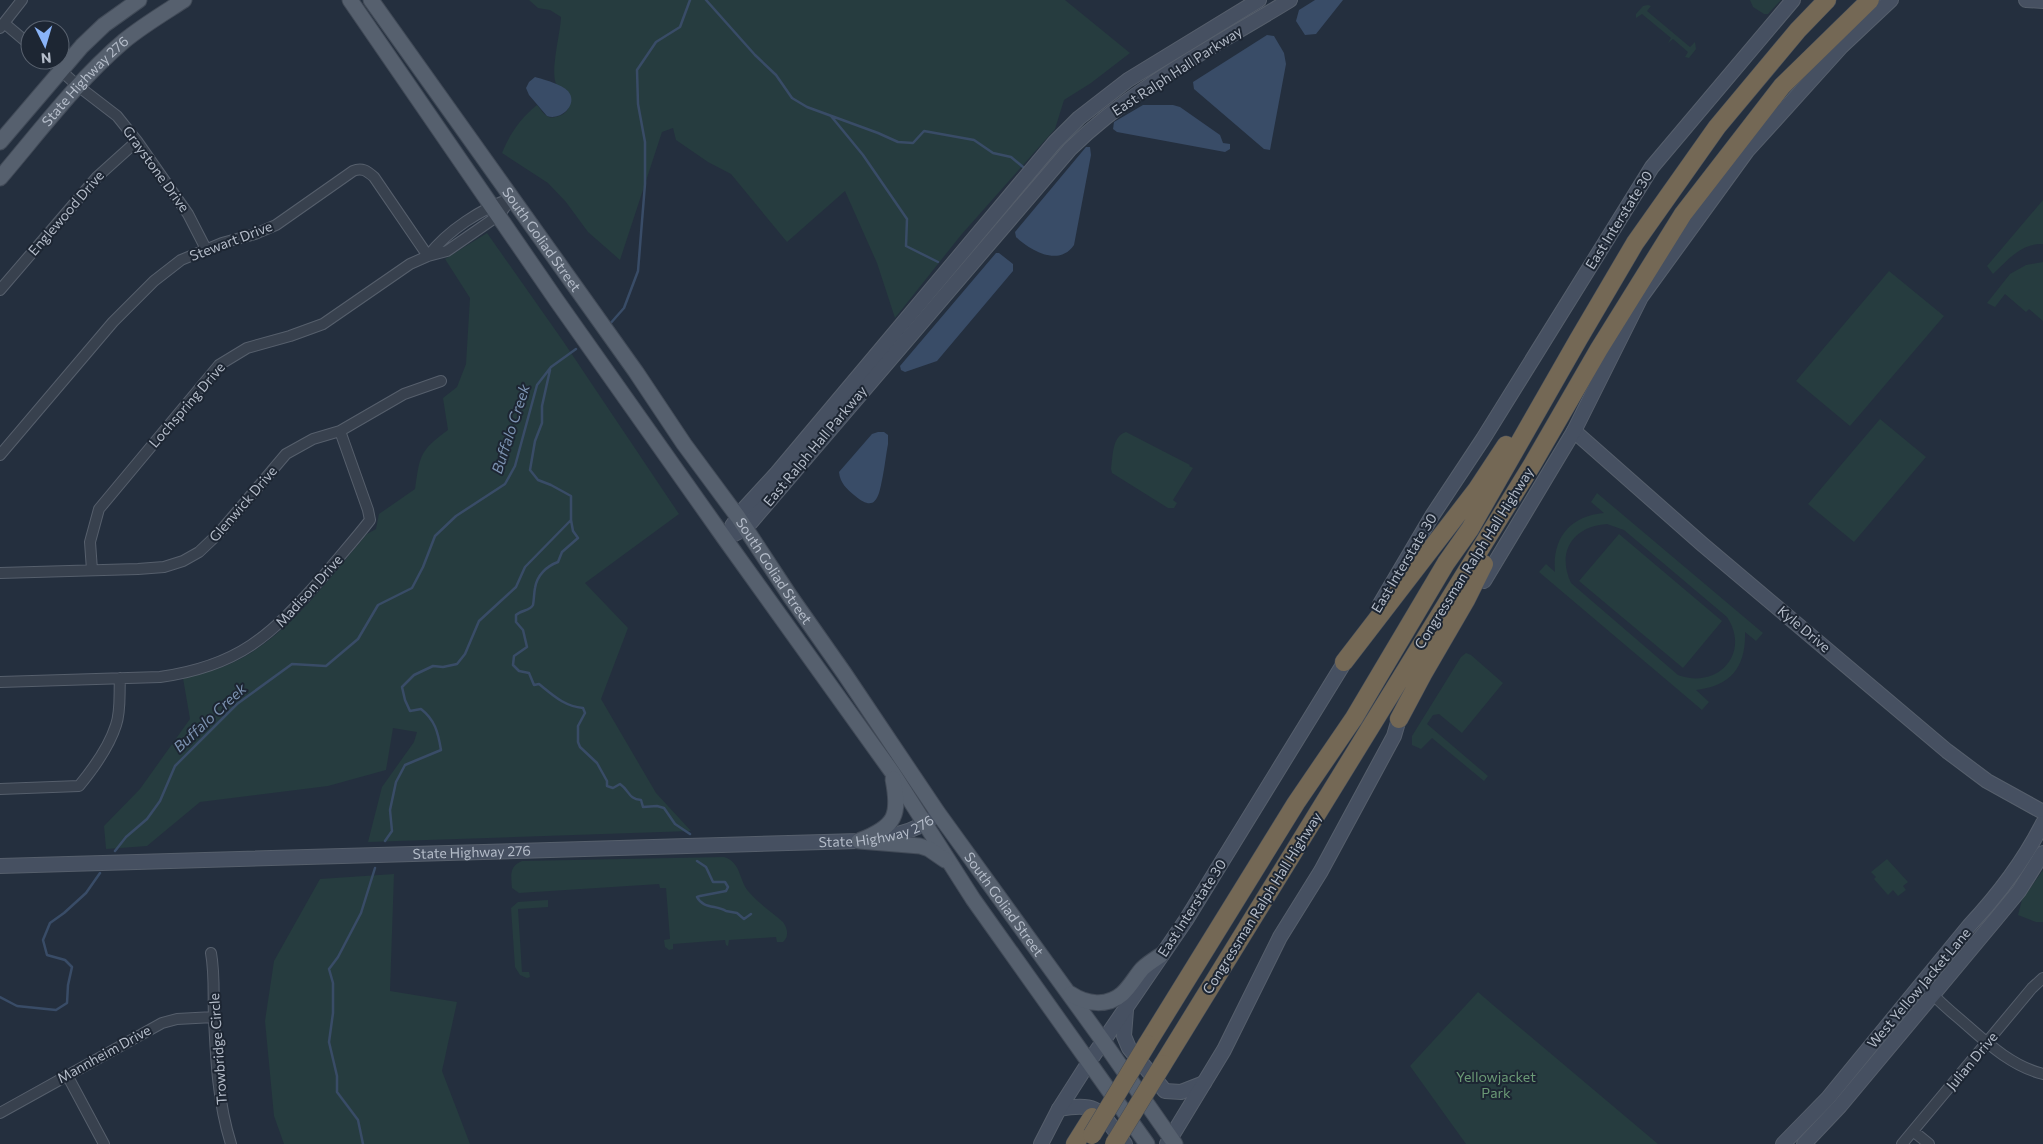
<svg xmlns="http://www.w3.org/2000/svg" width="2043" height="1144" viewBox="0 0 2043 1144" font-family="Commissioner,sans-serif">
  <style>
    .green { fill: #263c3f; fill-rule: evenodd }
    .water { fill: #394c67 }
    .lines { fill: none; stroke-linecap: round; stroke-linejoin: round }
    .stream { stroke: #394c67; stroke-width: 2.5 }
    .street-casing { stroke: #565f6c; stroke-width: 12 }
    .secondary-casing { stroke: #565f6c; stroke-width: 16 }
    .primary-casing { stroke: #414a57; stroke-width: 17 }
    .highway-casing { stroke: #434c59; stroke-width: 19 }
    .street { stroke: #38414e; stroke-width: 10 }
    .secondary { stroke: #465061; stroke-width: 14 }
    .primary { stroke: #56606e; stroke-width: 15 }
    .highway { stroke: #746855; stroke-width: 18 }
    .highway-bridge-casing { stroke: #434c59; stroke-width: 19; stroke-linecap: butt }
    .highway-bridge { stroke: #746855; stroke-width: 18 }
    .labels { text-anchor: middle; stroke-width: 4; stroke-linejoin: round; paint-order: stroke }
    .street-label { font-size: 14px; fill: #b4bcc9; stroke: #1d2633 }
    .park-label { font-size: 14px; fill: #6b9a76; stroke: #1d2633 }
    .water-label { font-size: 15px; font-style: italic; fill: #7c92b1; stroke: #1d2633 }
  </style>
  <rect width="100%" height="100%" fill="#242f3e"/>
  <!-- green -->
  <path class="green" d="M529,0h536l65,53 -39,30 -27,17 -9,29 -94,106 -66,83 -18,-55 -32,-72 -58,51 -56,-68 -23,-12 -32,-22 -3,-12 -11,4 -42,128 -32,-28 -22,-30 -18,-19 -46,-30c8,-20 19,-35 35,-48 3,3 6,9 10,11 4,3 8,1 12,0 12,-4 13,-16 8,-26 -3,-1 -8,-3 -10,-5 -8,-9 4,-55 4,-68l-11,-7 -12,-2z
    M1750,0h31l-13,14h-4l-11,-7z
    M1648,5l3,1 -4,5 43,36 5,-5 1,7 -7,9 -4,-1 3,-5 -15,-13 -5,4 3,-5 -29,-24 -6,4v-4l7,-8z
    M2043,200v44c-22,-1 -35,16 -50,30l-6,-8z
    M487,233l76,108 116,173 -94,69 43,45 -27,71 55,94 35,38 -323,11 14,-55 32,-45 3,-10 -24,-4 -7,42 -58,16 -128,16 -53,44 -41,3 -2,-23 36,-37 50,-70 -7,-41c17,-4 35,-8 51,-16 56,-27 93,-82 133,-128l9,-5 3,-15 36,-25c5,-33 4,-38 33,-59l-5,-32 14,-11 9,-23 4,-66 -25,-39z
    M2043,262v59l-14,-12 -3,3 -21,-18 -10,13 -8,-4 23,-29 16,-9z
    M1889,271l55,45 -94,110 -54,-45z
    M1880,419l46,38 -72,85 -46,-38z
    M1126,432l64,33 -1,1 4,2 -20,32 4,3 -3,5h-6l-56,-35 -1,-4c2,-13 1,-33 15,-37z
    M1597,493l166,140 -7,8 -11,-9c1,34 -13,54 -49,58l13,12 -7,8 -163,-138 7,-8 9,8c-3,-34 15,-56 49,-59l-13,-11zM1607,524l17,6 103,87c24,36 -9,73 -49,58l-107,-92c-15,-32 3,-57 36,-59z
    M1619,534l103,87 -39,47 -104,-87z
    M1466,653l5,2 32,28 -41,50 -23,-19 -6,1 -6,9 61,52 -4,5 -52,-43 -11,11 -9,-4v-9l49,-79z
    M724,857c17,5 15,23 24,34 10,12 24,21 35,31 5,7 6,15 0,20h-6l-1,-5 -47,3 -1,6 -2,-1 -1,-5 -52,4v5l-4,1 -4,-3 -1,-7 6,-1 -4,-51h-6l-1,-4 -140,9 -7,-5c-1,-12 -3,-22 10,-27z
    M1887,859l21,23 -5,4 3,4 -8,6 -5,-6 -5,5 -14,-16 2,-2 -5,-5z
    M2043,870v52h-7l-18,-7 4,-15z
    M394,874l-4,117 67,11 -15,69 28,73h-186l-10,-28 -9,-95 9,-60 46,-82z
    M548,900v7l-30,2 4,63h7l1,5 -3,1 -7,-3 -5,-8 -4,-59 7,-6z
    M1478,992l15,13 165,139h-192l-56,-78z"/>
  <!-- water -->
  <path class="water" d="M1315,0h28l-27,34 -11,1 -9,-14 3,-11z
    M1267,35l7,1 10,17 2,11 -16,86 -6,-1 -70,-60 -1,-7z
    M535,77c8,2 28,8 33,14 11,13 -7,30 -21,25l-18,-21 -3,-7 3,-6z
    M1143,105h30l7,2 40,28 3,8 7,1v5l-5,3 -108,-20 -4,-3 1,-7z
    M1086,147h4l1,8 -17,90c-15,22 -43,6 -58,-8l-1,-5z
    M996,253h3l14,11v7l-76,90 -32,11 -4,-2 -1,-4z
    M878,432h6l4,3v9c-2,10 -3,21 -5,31 -4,20 -6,40 -29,20 -7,-6 -14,-12 -15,-23l33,-38z"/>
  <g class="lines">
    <!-- stream -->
    <path class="stream" d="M706,0l49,55 21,20 16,23 15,9 71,26 20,9 15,1 11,-12 50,9 19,13 18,4 12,10
      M831,116l32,39 44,64 -1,27 32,16
      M609,325l15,-17 14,-37 7,-87v-42l-7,-38 -1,-34 19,-28 24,-15 10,-27
      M571,520l2,11 5,7 -16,14 -4,10c-11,4 -21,13 -23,26 -1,5 -1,12 -2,17 -3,6 -12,5 -17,10v7l7,8 4,17 -13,9 -1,9 6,6 10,2 5,12 5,-1c15,12 25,22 44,24l2,5 -7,13v16l2,5 17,16 10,18v5l6,2 7,-4c10,7 8,15 21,16l2,7 14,-1 7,2 11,16 15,10
      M385,841l7,-10 -2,-21 6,-28 9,-17 36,-15c-3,-18 -6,-30 -20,-41l-11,2 -5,-11 -3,-13 12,-12 19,-9 10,1 14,-3 8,-10 14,-33 37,-34 9,-20 46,-47v-24l-20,-11 -13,-5 -8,-10 5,-29 7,-18v-17l8,-36
      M115,851l11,-14 21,-18 13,-18 15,-35 62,-62 55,-40 34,2 32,-27 20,-34 34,-17 11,-21 12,-31 21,-20 49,-32 10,-18 22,-81 14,-18 25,-18
      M697,861l9,6 7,15h12l3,5 -2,4 -26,5 -3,1c6,12 20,8 29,14l11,2 7,6 7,-5
      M0,997l17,9 39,4 11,-7 1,-18 4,-18 -7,-7 -18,-5 -4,-15 7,-17 14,-10 22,-20 14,-20
      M363,1144l-5,-24 -21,-28v-16l-8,-34 4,-29v-30l-4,-14 9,-12 23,-44 14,-45"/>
    <defs>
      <path id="street" d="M4,23l26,22
        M0,28l22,-28
        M49,60l29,26 39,30 20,25 51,73 18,35
        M428,256c20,-26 53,-47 84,-58
        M0,290l97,-113 40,-36
        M0,455l113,-133 41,-41 27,-21 41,-17 33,-9 21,-9 77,-54c9,-4 14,0 21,6l54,79
        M92,570l-2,-28 9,-33 120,-144 28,-17 43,-12 33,-12 87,-60 18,-8 19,-5 52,-36 13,-17
        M0,573l138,-4 26,-2 19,-6 16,-9 19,-18 68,-80 27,-15 27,-8 64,-37 37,-13
        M0,682l160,-5c79,-11 110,-41 161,-98 16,-20 33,-38 49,-59l-2,-10 -28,-79
        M0,789l79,-3c14,-17 30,-39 37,-61 5,-14 3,-31 4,-47
        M211,953c4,22 2,43 3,65 2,43 4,85 17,126
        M1923,983c11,15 25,26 39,38 24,21 49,45 81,53
        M67,1075l37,69
        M0,1113l162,-90 15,-4 37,-2
        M1913,1131l16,13
        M1902,1144l130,-156 11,-10"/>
      <g id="secondary">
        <path d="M2026,0l17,1"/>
        <path d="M1574,431l128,113 245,207 40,30 56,31"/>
        <path d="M732,526l11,-16 34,-37 278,-331 24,-24 49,-38 131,-80"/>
        <path d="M725,539l21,-11 324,-379c63,-62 145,-103 220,-149"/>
        <path d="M1484,581l90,-150 67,-134 106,-146 94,-104 50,-47"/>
        <path d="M1380,604l52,-88 51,-77 169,-272 141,-167"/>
        <path id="s1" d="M0,866l859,-25c27,-4 53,-7 75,-24"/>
        <path d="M1126,1010l-2,26 5,12 36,43 16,1 23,-9"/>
        <path d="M1059,1109c43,-8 41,4 66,35"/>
        <path d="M1041,1144l18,-35 30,-47 97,-142 163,-265"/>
        <path d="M1167,1144l57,-94 56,-113 41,-66 73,-135 5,-17 6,-9"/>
        <path d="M1783,1144l45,-46 141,-172c29,-31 55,-65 74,-103"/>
        <path d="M1804,1144l36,-38 156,-187 23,-28 24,-38"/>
      </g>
      <g id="primary">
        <path d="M350,0l207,301 168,238 167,233 81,127 174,245"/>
        <path id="s2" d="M371,0l265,372 48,72 54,73 52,79 54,77 94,140 165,228 72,103"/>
        <path d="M0,142l82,-96 22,-21 35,-25"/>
        <path id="s3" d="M0,178c40,-47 77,-97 124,-137 18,-15 40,-28 60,-41"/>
        <path d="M861,840c35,-14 39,-25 32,-61"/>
        <path d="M859,841l61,5 9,3 16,11"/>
        <path d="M1071,994c15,10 36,13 51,0 8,-7 13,-17 20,-25 5,-5 13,-10 19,-14"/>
      </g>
      <path id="highway" d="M1344,662l133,-173 29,-44
        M1399,719l24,-45 43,-74 18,-36
        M1147,1044l149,-241 58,-85 92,-155 24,-34 108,-189 57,-97 82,-116 81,-97 29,-30
        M1163,1064l369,-599 67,-116 84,-135 99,-128 88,-86
        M1075,1144l17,-27"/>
    </defs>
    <!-- street casing -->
    <use href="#street" class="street-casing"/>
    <!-- secondary casing -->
    <use href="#secondary" class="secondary-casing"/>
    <!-- primary casing -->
    <use href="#primary" class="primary-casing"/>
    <!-- highway casing -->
    <use href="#highway" class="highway-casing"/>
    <!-- street -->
    <use href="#street" class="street"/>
    <!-- secondary -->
    <use href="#secondary" class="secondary"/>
    <!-- primary -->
    <use href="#primary" class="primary"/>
    <!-- highway -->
    <use href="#highway" class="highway"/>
    <defs>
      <path id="highway-bridge" d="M1092,1135l55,-91
        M1114,1144l49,-80"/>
    </defs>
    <!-- highway-bridge casing -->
    <use href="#highway-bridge" class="highway-bridge-casing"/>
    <!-- highway-bridge -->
    <use href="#highway-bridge" class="highway-bridge"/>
  </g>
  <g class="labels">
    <!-- street labels -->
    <g class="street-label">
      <text transform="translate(1177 71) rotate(-33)" y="5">East Ralph Hall Parkway</text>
      <text dy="5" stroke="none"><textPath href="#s3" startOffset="129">State Highway 276</textPath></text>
      <text transform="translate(156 169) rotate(54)" y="5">Graystone Drive</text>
      <text transform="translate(66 213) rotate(-49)" y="5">Englewood Drive</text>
      <text transform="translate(1619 220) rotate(-58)" y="5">East Interstate 30</text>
      <text dy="5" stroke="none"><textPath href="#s2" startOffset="294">South Goliad Street</textPath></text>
      <text transform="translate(231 241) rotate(-21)" y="5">Stewart Drive</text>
      <text transform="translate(187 405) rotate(-49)" y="5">Lochspring Drive</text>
      <text transform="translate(815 446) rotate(-50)" y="5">East Ralph Hall Parkway</text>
      <text transform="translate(243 504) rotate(-49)" y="5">Glenwick Drive</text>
      <text transform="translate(1474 558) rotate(-58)" y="5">Congressman Ralph Hall Highway</text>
      <text transform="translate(1404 563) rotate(-59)" y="5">East Interstate 30</text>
      <text dy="5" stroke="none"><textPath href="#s2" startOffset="699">South Goliad Street</textPath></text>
      <text transform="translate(309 591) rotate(-48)" y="5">Madison Drive</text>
      <text transform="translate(1804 629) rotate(40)" y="5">Kyle Drive</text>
      <text dy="5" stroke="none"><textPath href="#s1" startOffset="878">State Highway 276</textPath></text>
      <text dy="5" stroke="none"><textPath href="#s1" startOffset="472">State Highway 276</textPath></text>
      <text transform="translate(1262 903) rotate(-58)" y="5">Congressman Ralph Hall Highway</text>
      <text dy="5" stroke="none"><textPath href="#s2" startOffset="1104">South Goliad Street</textPath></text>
      <text transform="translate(1192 908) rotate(-57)" y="5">East Interstate 30</text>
      <text transform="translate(1919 988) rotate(-50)" y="5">West Yellow Jacket Lane</text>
      <text transform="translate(218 1049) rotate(-94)" y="5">Trowbridge Circle</text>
      <text transform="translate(104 1054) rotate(-29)" y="5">Mannheim Drive</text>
      <text transform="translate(1972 1061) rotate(-50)" y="5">Julian Drive</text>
    </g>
    <!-- park labels -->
    <g class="park-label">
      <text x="1496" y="1082">Yellowjacket<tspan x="1496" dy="16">Park</tspan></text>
    </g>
    <!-- water labels -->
    <g class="water-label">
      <text transform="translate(511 429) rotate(-72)" y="5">Buffalo Creek</text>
      <text transform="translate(210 718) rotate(-43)" y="5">Buffalo Creek</text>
    </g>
  </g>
  <!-- north arrow -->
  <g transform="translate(45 45) rotate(175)"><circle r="24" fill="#1d2633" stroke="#59626f"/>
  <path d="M0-4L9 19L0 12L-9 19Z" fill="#8ab4f8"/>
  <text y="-8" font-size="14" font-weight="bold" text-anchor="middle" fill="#b4bcc9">N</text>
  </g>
</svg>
